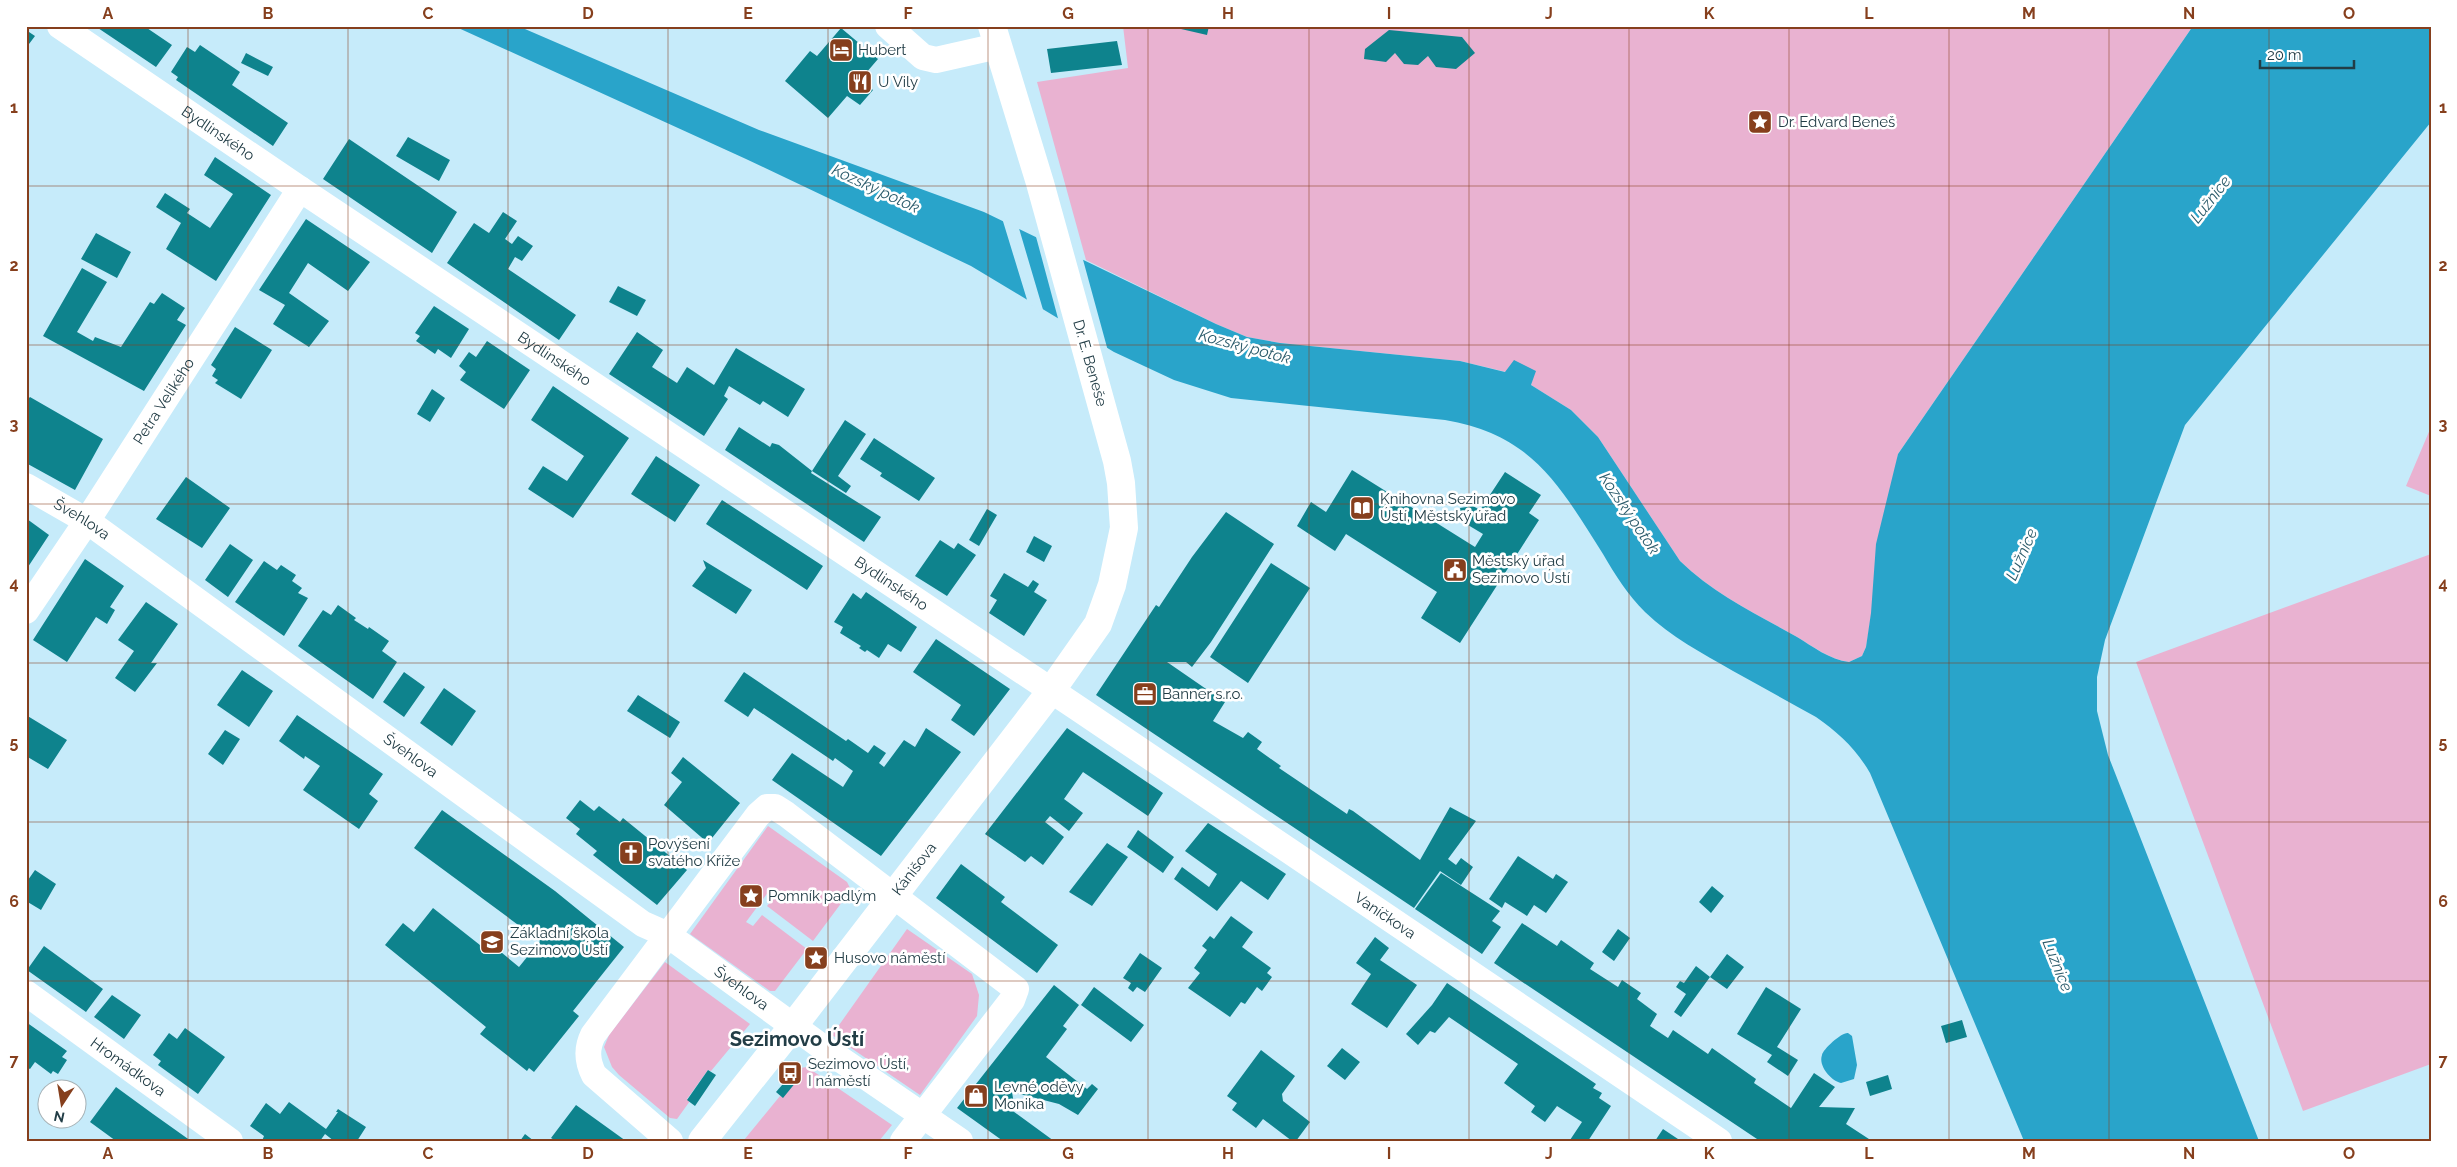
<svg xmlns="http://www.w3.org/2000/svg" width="2457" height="1167" viewBox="0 0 2457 1167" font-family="Raleway,sans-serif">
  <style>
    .green { fill: #e9b2d1 }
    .water { fill: #29a4ca }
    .pier { fill: #c6ebfa }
    .building { fill: #0e838d }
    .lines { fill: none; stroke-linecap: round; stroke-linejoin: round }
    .minor { stroke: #fff; stroke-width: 26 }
    .tertiary { stroke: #fff; stroke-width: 28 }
    .grid { fill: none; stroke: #863f1d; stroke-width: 1; stroke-opacity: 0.55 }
    .labels { text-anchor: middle; stroke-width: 5; stroke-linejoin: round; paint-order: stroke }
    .poi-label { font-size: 15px; fill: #223d46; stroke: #fff; text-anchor: start }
    .street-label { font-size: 15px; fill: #223d46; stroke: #fff }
    .water-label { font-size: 16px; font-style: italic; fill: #2b5b6b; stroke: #fff }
    .district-label { font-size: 20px; font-weight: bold; fill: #223d46; stroke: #fff }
    .neatline { fill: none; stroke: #863f1d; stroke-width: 2 }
    .grid-label { font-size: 16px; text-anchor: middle; font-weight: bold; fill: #863f1d }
  </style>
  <rect width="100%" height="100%" fill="#c6ebfa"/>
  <!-- green -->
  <path class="green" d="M1123,26h1070l-295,428 -32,193 -4,9 -13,6c-18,-2 -37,-16 -52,-25 -41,-23 -83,-43 -117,-76l-82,-124 -27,-27 -40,-25 4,-14 -29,1 -46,-11 -180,-18 -33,-6 -31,-13 -130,-64 -49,-178 91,-14z
    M2431,427v69l-25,-10z
    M2431,554v510l-128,47 -167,-449z
    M768,826l79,56 4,8 -38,51 -46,-35 9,-11 -7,-4 -23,31 7,4 9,-11 45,34 -32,42h-5l-80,-57z
    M907,929l65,45 7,21 -2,21 -57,79 -88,-60z
    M665,962l85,62 -39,47 -3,-1 -21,29 3,2 -13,18 -7,-1 -51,-43 -7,-8 -8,-20 5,-12z
    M807,1067l85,58 -13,16 -135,-1 36,-44 3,1 18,-21 -3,-3 2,-5z"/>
  <!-- water -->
  <path class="water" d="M454,26h64l241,104 225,82 232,112 31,13 33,6 180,18 45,11 9,-12 22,11 -5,14 40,25 27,27 82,124c34,33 76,53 117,76 15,9 33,23 52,25l13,-6 4,-9 5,-34 5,-69 22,-90 295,-428h238v96l-246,303 -80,215 -8,37v34l11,44 151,386h-235l-154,-368c-14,-24 -31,-40 -54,-56 -28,-15 -55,-31 -83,-46 -31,-18 -62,-34 -88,-59 -17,-17 -30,-37 -42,-58 -44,-69 -70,-119 -158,-134l-214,-22 -57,-18 -60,-28 -143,-86 -225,-107z
    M1848,1033l4,3 5,29 -3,14 -13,4c-10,-2 -23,-17 -19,-28 1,-6 20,-23 26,-22z"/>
  <!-- pier -->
  <path class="pier" d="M1002,218l16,7 26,88 -16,-10z
    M1035,233l47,23 26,95 -49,-29z"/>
  <!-- building -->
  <path class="building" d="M95,26h49l28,19 -16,22z
    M1168,26h41l-2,9z
    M841,28l37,31 -18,21 13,10 -13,15 -13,-9 -19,22 -43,-37 25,-30 7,5z
    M26,30l9,6 -9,12z
    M1389,30l73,7 13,16 -19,16 -20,-2 -8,-11 -10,9 -14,-1 -9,-11 -9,9 -22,-3 1,-10z
    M1117,41l5,24 -71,8 -4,-24z
    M200,45l40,27 -8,13 56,38 -15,23 -97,-66 2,-3 -7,-5 16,-25 8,5z
    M246,53l27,14 -5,9 -27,-13z
    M408,137l42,23 -11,21 -43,-25z
    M349,139l108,73 -25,41 -109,-74z
    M215,157l56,38 -55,86 -50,-32 15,-26 -25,-16 9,-14 25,16 -3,4 23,15 23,-34 -29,-19z
    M503,212l14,9 -12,18 7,5 6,-8 15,10 -11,15 -7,-4 -7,12 68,46 -17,25 -112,-77 27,-40 15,10z
    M306,219l64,43 -22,29 -40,-28 -19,30 40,28 -20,26 -36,-23 12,-19 -26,-15z
    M96,233l35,19 -14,26 -36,-19z
    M82,268l25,14 -30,50 16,9 2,-4 26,10 29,-45 4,2 8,-11 23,15 -8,12 9,5 -42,66 -101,-55z
    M618,286l28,14 -9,16 -28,-14z
    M434,306l35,23 -18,29 -13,-9 -3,5 -19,-13 4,-5 -5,-3z
    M235,327l37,23 -31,49 -26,-16 3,-3 -6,-4 4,-7 -5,-4z
    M637,332l26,18 -11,17 25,16 10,-16 27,18 22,-37 69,41 -17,28 -25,-16 -3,4 -31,-19 -5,10 4,3 -24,37 -95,-62z
    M487,341l43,29 -26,39 -44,-29 6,-8 -7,-6 10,-14 7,5z
    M553,386l76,52 -56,80 -45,-29 15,-23 24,15 17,-25 -53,-36z
    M432,389l13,9 -15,24 -13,-8z
    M30,397l73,42 -28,51 -49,-27v-62z
    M845,420l21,14 -28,42 13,10 -5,7 -34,-22z
    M739,427l31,20 2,-4 7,2 33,26 -1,2 70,44 -17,25 -139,-92z
    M874,438l61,40 -16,23 -39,-25 2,-3 -22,-14z
    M656,456l44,29 -25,37 -44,-28z
    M1352,470l123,77 8,-13 -20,-12 -3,-14 13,-2 7,4 25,-38 36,23 -12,18 10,7 -79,123 -39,-25 16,-26 -91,-58 -11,17 -38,-25 14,-24 15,10z
    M186,477l44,31 -28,40 -46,-29z
    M722,500l101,66 -16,24 -101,-66z
    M987,509l10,6 -18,31 -10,-6z
    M1226,512l48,32 -63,98 -19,25 -6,-5h-19l58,40 -12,19 30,17 5,-6 14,10 -5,7 24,17 -2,2 68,46 2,-5 4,2 67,49 30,-53 26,14 -28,38 8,6 5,-7 12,9 -12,18 -21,-14 -26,37 -318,-213 60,-90 3,2 33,-50z
    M27,519l22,16 -23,35v-49z
    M1034,536l18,10 -8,16 -18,-10z
    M940,540l14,9 4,-6 18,12 -29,41 -32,-20z
    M230,544l23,16 -25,37 -23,-17z
    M85,559l39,27 -14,21 5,3 -8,14 -11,-7 -29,45 -34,-22z
    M703,560l49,30 -16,24 -44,-28 14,-18z
    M264,561l13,9 4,-5 15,10 -4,6 10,7 -4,5 10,5 -24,38 -49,-34z
    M1271,563l39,25 -62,95 -38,-26z
    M1004,573l24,14 5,-7 6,4 -5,8 13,8 -23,36 -35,-23 8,-13 -7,-4z
    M866,592l51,35 -16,25 -13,-8 -9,14 -12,-8 -2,2 -6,-4 2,-2 -21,-13 3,-6 -9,-5 19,-29 8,6z
    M146,602l32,22 -27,39h6l-22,29 -20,-14 19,-27 -16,-11z
    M338,605l18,13 -2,2 14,9 1,-2 20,14 -7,10 15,11 -24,37 -75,-53 25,-36 8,5z
    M936,639l74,50 -36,47 -23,-16 10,-15 -48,-33z
    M242,670l31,21 -24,36 -32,-22z
    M404,672l21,15 -21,30 -21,-15z
    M744,672l102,69 2,-2 20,14 6,-8 12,8 -7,10 5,4 20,-27 11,7 11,-19 35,24 -80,104 -109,-76 20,-27 51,34 10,-16 -18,-13 -2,3 -79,-53 -6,9 -24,-16z
    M444,688l32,23 -24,35 -32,-23z
    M638,695l42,27 -10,16 -43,-27z
    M26,715l41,25 -19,29 -22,-13z
    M297,715l86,59 -14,20 9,7 -19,28 -56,-39 17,-24 -15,-10 -1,3 -25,-18z
    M1067,728l96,65 -15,23 -65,-44 -19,27 19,14 -14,18 -19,-15 -5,6 19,15 -21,28 -12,-9 -6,6 -40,-28z
    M225,730l15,9 -17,26 -15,-11z
    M683,757l57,46 -32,40 -44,-38 18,-23 -11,-9z
    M580,800l14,11 5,-5 21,16 3,-4 64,52 -30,35 -64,-50 4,-4 -21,-17 4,-5 -14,-11z
    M442,810l113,81 69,56 -51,64 6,5 -45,56 -5,-4 -2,3 -47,-37 6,-7 -101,-82 18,-22 11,9 19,-24 52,41 5,-6 29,24 21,-26 -126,-93z
    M1208,823l78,51 -18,26 -27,-19 -24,30 -43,-32 8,-12 27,20 8,-13 -32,-23z
    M1138,830l36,27 -11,16 -36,-26z
    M1107,843l21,14 -36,49 -23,-14z
    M1518,856l35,23 3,-5 12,8 -22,31 -12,-8 -7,11 -22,-14 -3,6 -13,-9z
    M961,864l44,33 -4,5 57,43 -21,28 -101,-75z
    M35,870l21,14 -15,26 -15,-9v-22l2,1z
    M1441,873l59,38 -8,10 9,6 -19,27 -67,-45z
    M1712,886l12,10 -13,17 -12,-11z
    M1231,916l22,16 -11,15 29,21 -4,5 5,4 -10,14 -5,-4 -12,17 -4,-2 -11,15 -42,-29 12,-15 -6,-5 13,-18 -5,-4 8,-10 4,3z
    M1522,923l35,23 4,-6 33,23 -4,6 28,18 4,-7 19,13 -4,6 20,15 -7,12 18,12 5,-8 35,24 4,-6 44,31 -2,4 37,25 23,-35 21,14 -16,20 36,1 -9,16 26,17h-112l-266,-178z
    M1618,929l12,9 -16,23 -12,-9z
    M1375,937l14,11 -9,12 37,25 -30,43 -36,-24 20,-30 -15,-11z
    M44,946l59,43 -17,23 -59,-42z
    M1140,953l22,15 -17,24 -8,-5 -4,5 -5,-4 3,-5 -8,-5z
    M1727,954l17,13 -17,22 -17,-12z
    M1696,966l14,11 -29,40 -7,-5 12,-18 -10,-7 4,-6 4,2z
    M1447,983l149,101 -3,4 9,5 -3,5 12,8 -23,35 -18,-1 12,-18 -25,-16 -12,16 -14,-10 4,-6 -31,-23 14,-19 -69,-47 -14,16 -5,-2 -12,14 -12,-11 26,-29z
    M1054,985l25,20 -16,21 4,3 -21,28 41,32 5,-5 6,5 -20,26 -19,-11 -47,-12 2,12 -4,5 44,32h-51l-46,-33z
    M1094,987l50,38 -13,17 -50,-37z
    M1766,987l35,22 -24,38 21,13 -10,16 -21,-14 5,-7 -35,-21z
    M112,995l29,20 -17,24 -30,-22z
    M1962,1020l5,17 -21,6 -5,-17z
    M26,1022l41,29 -5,6 5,3 -9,14 -5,-3 -2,3 -16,-12 -5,7 -4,-2z
    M185,1028l40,29 -27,37 -40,-29 3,-4 -8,-6 16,-22 8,6z
    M1342,1048l18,14 -15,18 -18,-14z
    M1261,1050l34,26 -13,18 1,7 27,21 -14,19h-4l-29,-22 -7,9 -24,-18 5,-7 -10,-7z
    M708,1070l8,5 -21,31 -8,-6z
    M795,1070l6,6 -18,22 -7,-6z
    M1888,1075l4,14 -22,7 -4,-14z
    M116,1087l37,27 38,27h-75l-26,-19z
    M289,1102l37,27 12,-17h-2l2,-3 28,18 -9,14h-23l-9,-7 -5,7h-58l2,-5 -14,-10 16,-23 14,11z
    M576,1105l50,36h-70l-5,-3z
    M1663,1129l18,12h-26z
    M525,1134l9,7h-14z"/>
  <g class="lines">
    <!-- minor -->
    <g class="minor">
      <path id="s1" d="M60,26l240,163 779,520 640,432"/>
      <path d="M888,26l35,31 13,3 62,-14"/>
      <path id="s2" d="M26,486l61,35 556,403 25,11 150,109 142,97"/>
      <path id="s3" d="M26,611l61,-90 213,-332"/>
      <path id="s4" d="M26,993l204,148"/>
      <path d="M670,1141l-76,-66c-7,-14 -8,-26 -1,-40l165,-220 9,-8h8l11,7 230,175 -4,11 -109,141"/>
    </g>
    <!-- tertiary -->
    <path class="tertiary" id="s5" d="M702,1141l92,-116 257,-334 47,-67 14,-39 12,-57 -3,-45 -4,-22 -77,-278 -48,-157"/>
  </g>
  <!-- grid -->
  <path class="grid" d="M188,26v1115M348,26v1115M508,26v1115M668,26v1115M828,26v1115M988,26v1115M1148,26v1115M1309,26v1115M1469,26v1115M1629,26v1115M1789,26v1115M1949,26v1115M2109,26v1115M2269,26v1115M26,186h2405M26,345h2405M26,504h2405M26,663h2405M26,822h2405M26,981h2405"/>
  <!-- icons -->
  <defs>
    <symbol id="hotel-square" viewBox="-11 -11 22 22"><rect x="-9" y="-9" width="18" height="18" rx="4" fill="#863f1d" stroke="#fff"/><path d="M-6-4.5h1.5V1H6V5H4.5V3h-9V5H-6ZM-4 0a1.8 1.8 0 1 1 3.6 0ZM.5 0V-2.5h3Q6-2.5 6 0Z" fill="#fff"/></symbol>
    <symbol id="restaurant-square" viewBox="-11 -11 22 22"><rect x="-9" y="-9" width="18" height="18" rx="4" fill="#863f1d" stroke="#fff"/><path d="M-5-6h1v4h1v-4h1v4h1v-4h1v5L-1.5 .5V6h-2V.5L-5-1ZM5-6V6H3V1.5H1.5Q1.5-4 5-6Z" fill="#fff"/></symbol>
    <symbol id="sight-square" viewBox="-11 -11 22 22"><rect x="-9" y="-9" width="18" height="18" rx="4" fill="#863f1d" stroke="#fff"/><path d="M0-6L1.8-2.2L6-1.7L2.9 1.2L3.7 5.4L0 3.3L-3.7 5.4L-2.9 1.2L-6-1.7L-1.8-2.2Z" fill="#fff"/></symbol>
    <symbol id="library-square" viewBox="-11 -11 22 22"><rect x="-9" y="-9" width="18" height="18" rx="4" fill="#863f1d" stroke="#fff"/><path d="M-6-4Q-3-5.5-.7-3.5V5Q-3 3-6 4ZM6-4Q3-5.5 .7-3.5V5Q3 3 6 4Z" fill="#fff"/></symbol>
    <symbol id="civic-square" viewBox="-11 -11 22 22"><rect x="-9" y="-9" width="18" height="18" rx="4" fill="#863f1d" stroke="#fff"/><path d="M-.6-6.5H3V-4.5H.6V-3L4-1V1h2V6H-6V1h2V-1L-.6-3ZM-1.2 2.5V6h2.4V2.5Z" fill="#fff"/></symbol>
    <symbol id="office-square" viewBox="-11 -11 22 22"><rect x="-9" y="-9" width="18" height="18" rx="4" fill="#863f1d" stroke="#fff"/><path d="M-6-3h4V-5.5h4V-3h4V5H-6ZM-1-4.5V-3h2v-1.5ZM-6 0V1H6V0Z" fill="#fff"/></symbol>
    <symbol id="church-square" viewBox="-11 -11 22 22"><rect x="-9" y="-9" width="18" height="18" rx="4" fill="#863f1d" stroke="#fff"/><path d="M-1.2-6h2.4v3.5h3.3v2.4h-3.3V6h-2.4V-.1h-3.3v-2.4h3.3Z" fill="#fff"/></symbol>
    <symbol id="school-square" viewBox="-11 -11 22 22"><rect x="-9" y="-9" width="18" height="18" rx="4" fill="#863f1d" stroke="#fff"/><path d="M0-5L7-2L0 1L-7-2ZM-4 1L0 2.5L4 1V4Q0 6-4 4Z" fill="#fff"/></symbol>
    <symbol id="bus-square" viewBox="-11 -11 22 22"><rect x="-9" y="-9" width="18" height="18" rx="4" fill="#863f1d" stroke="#fff"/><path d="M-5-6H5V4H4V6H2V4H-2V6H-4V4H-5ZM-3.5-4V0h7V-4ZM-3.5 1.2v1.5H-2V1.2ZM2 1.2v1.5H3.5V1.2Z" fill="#fff"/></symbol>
    <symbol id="shop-square" viewBox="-11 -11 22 22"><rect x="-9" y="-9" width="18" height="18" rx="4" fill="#863f1d" stroke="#fff"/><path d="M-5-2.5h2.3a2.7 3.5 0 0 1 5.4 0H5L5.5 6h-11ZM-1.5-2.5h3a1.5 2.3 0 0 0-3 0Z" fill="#fff"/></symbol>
  </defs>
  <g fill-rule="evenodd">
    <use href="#hotel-square" x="827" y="36" width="28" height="28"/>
    <use href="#restaurant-square" x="846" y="68" width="28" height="28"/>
    <use href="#sight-square" x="1746" y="108" width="28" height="28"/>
    <use href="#library-square" x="1348" y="494" width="28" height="28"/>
    <use href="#civic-square" x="1441" y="556" width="28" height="28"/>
    <use href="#office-square" x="1131" y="680" width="28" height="28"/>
    <use href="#church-square" x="617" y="839" width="28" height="28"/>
    <use href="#sight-square" x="737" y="882" width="28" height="28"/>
    <use href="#school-square" x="478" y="928" width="28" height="28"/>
    <use href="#sight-square" x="802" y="944" width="28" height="28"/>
    <use href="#bus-square" x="776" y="1059" width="28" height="28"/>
    <use href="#shop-square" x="962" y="1082" width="28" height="28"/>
  </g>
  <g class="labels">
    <!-- poi labels -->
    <g class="poi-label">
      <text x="858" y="55">Hubert</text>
      <text x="878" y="87">U Vily</text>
      <text x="1778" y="127">Dr. Edvard Beneš</text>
      <text x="1380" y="504">Knihovna Sezimovo<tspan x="1380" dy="17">Ústí, Městský úřad</tspan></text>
      <text x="1472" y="566">Městský úřad<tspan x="1472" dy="17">Sezimovo Ústí</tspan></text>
      <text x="1162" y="699">Banner s.r.o.</text>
      <text x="648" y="849">Povýšení<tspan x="648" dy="17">svatého Kříže</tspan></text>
      <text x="768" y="901">Pomník padlým</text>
      <text x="510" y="938">Základní škola<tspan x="510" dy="17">Sezimovo Ústí</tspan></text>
      <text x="834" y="963">Husovo náměstí</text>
      <text x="808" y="1069">Sezimovo Ústí,<tspan x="808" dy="17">I náměstí</tspan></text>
      <text x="994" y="1092">Levné oděvy<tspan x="994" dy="17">Monika</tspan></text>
    </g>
    <!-- street labels -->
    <g class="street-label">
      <text dy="5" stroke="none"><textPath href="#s1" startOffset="191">Bydlinského</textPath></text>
      <text dy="5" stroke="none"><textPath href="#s1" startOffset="596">Bydlinského</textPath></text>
      <text transform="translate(1090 363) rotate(74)" y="5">Dr. E. Beneše</text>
      <text dy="5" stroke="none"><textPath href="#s3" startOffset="251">Petra Velikého</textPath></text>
      <text dy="5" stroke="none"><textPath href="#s2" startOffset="65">Švehlova</textPath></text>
      <text dy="5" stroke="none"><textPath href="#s1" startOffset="1001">Bydlinského</textPath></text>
      <text dy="5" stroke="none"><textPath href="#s2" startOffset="470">Švehlova</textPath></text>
      <text dy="5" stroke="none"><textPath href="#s5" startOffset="345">Kánišova</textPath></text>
      <text dy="5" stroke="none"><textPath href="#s1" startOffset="1596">Vaníčkova</textPath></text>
      <text dy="5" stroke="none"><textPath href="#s2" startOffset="875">Švehlova</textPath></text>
      <text dy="5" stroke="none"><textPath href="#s4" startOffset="126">Hromádkova</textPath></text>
    </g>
    <!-- water labels -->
    <g class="water-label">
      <text transform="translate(876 188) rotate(25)" y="6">Kozský potok</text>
      <text transform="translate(2210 199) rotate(-52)" y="6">Lužnice</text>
      <text transform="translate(1245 346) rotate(15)" y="6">Kozský potok</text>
      <text transform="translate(1630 513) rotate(56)" y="6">Kozský potok</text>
      <text transform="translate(2021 554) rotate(-66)" y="6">Lužnice</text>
      <text transform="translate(2058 965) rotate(68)" y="6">Lužnice</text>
    </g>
    <!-- district labels -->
    <g class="district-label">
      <text x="797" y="1046">Sezimovo Ústí</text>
    </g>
  </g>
  <!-- border -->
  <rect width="2457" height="1167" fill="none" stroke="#ffffff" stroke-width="55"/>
  <!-- north arrow -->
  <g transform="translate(62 1104) rotate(192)"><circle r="24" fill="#ffffff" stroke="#a7b1b5"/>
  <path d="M0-4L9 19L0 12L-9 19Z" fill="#863f1d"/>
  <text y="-8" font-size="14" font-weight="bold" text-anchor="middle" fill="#223d46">N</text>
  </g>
  <!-- scale -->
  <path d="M2260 60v8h94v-8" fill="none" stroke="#223d46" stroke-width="2.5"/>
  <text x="2267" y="60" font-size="15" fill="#223d46" stroke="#ffffff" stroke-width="4" paint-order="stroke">20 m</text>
  <rect x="28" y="28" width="2402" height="1112" class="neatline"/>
  <g class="grid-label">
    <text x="108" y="19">A</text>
    <text x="268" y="19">B</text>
    <text x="428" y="19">C</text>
    <text x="588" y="19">D</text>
    <text x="748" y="19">E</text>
    <text x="908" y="19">F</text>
    <text x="1068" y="19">G</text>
    <text x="1228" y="19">H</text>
    <text x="1389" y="19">I</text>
    <text x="1549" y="19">J</text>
    <text x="1709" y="19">K</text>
    <text x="1869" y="19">L</text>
    <text x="2029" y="19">M</text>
    <text x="2189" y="19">N</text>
    <text x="2349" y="19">O</text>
    <text x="14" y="113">1</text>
    <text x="2443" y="113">1</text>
    <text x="14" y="271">2</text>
    <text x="2443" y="271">2</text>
    <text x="14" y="430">3</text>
    <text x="2443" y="430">3</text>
    <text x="14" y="589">4</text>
    <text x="2443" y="589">4</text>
    <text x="14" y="748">5</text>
    <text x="2443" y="748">5</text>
    <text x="14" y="907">6</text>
    <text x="2443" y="907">6</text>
    <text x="14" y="1066">7</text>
    <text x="2443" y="1066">7</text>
    <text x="108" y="1159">A</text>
    <text x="268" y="1159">B</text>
    <text x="428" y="1159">C</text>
    <text x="588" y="1159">D</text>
    <text x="748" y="1159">E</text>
    <text x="908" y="1159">F</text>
    <text x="1068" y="1159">G</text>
    <text x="1228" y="1159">H</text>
    <text x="1389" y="1159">I</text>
    <text x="1549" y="1159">J</text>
    <text x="1709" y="1159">K</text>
    <text x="1869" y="1159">L</text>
    <text x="2029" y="1159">M</text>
    <text x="2189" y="1159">N</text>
    <text x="2349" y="1159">O</text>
  </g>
</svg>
